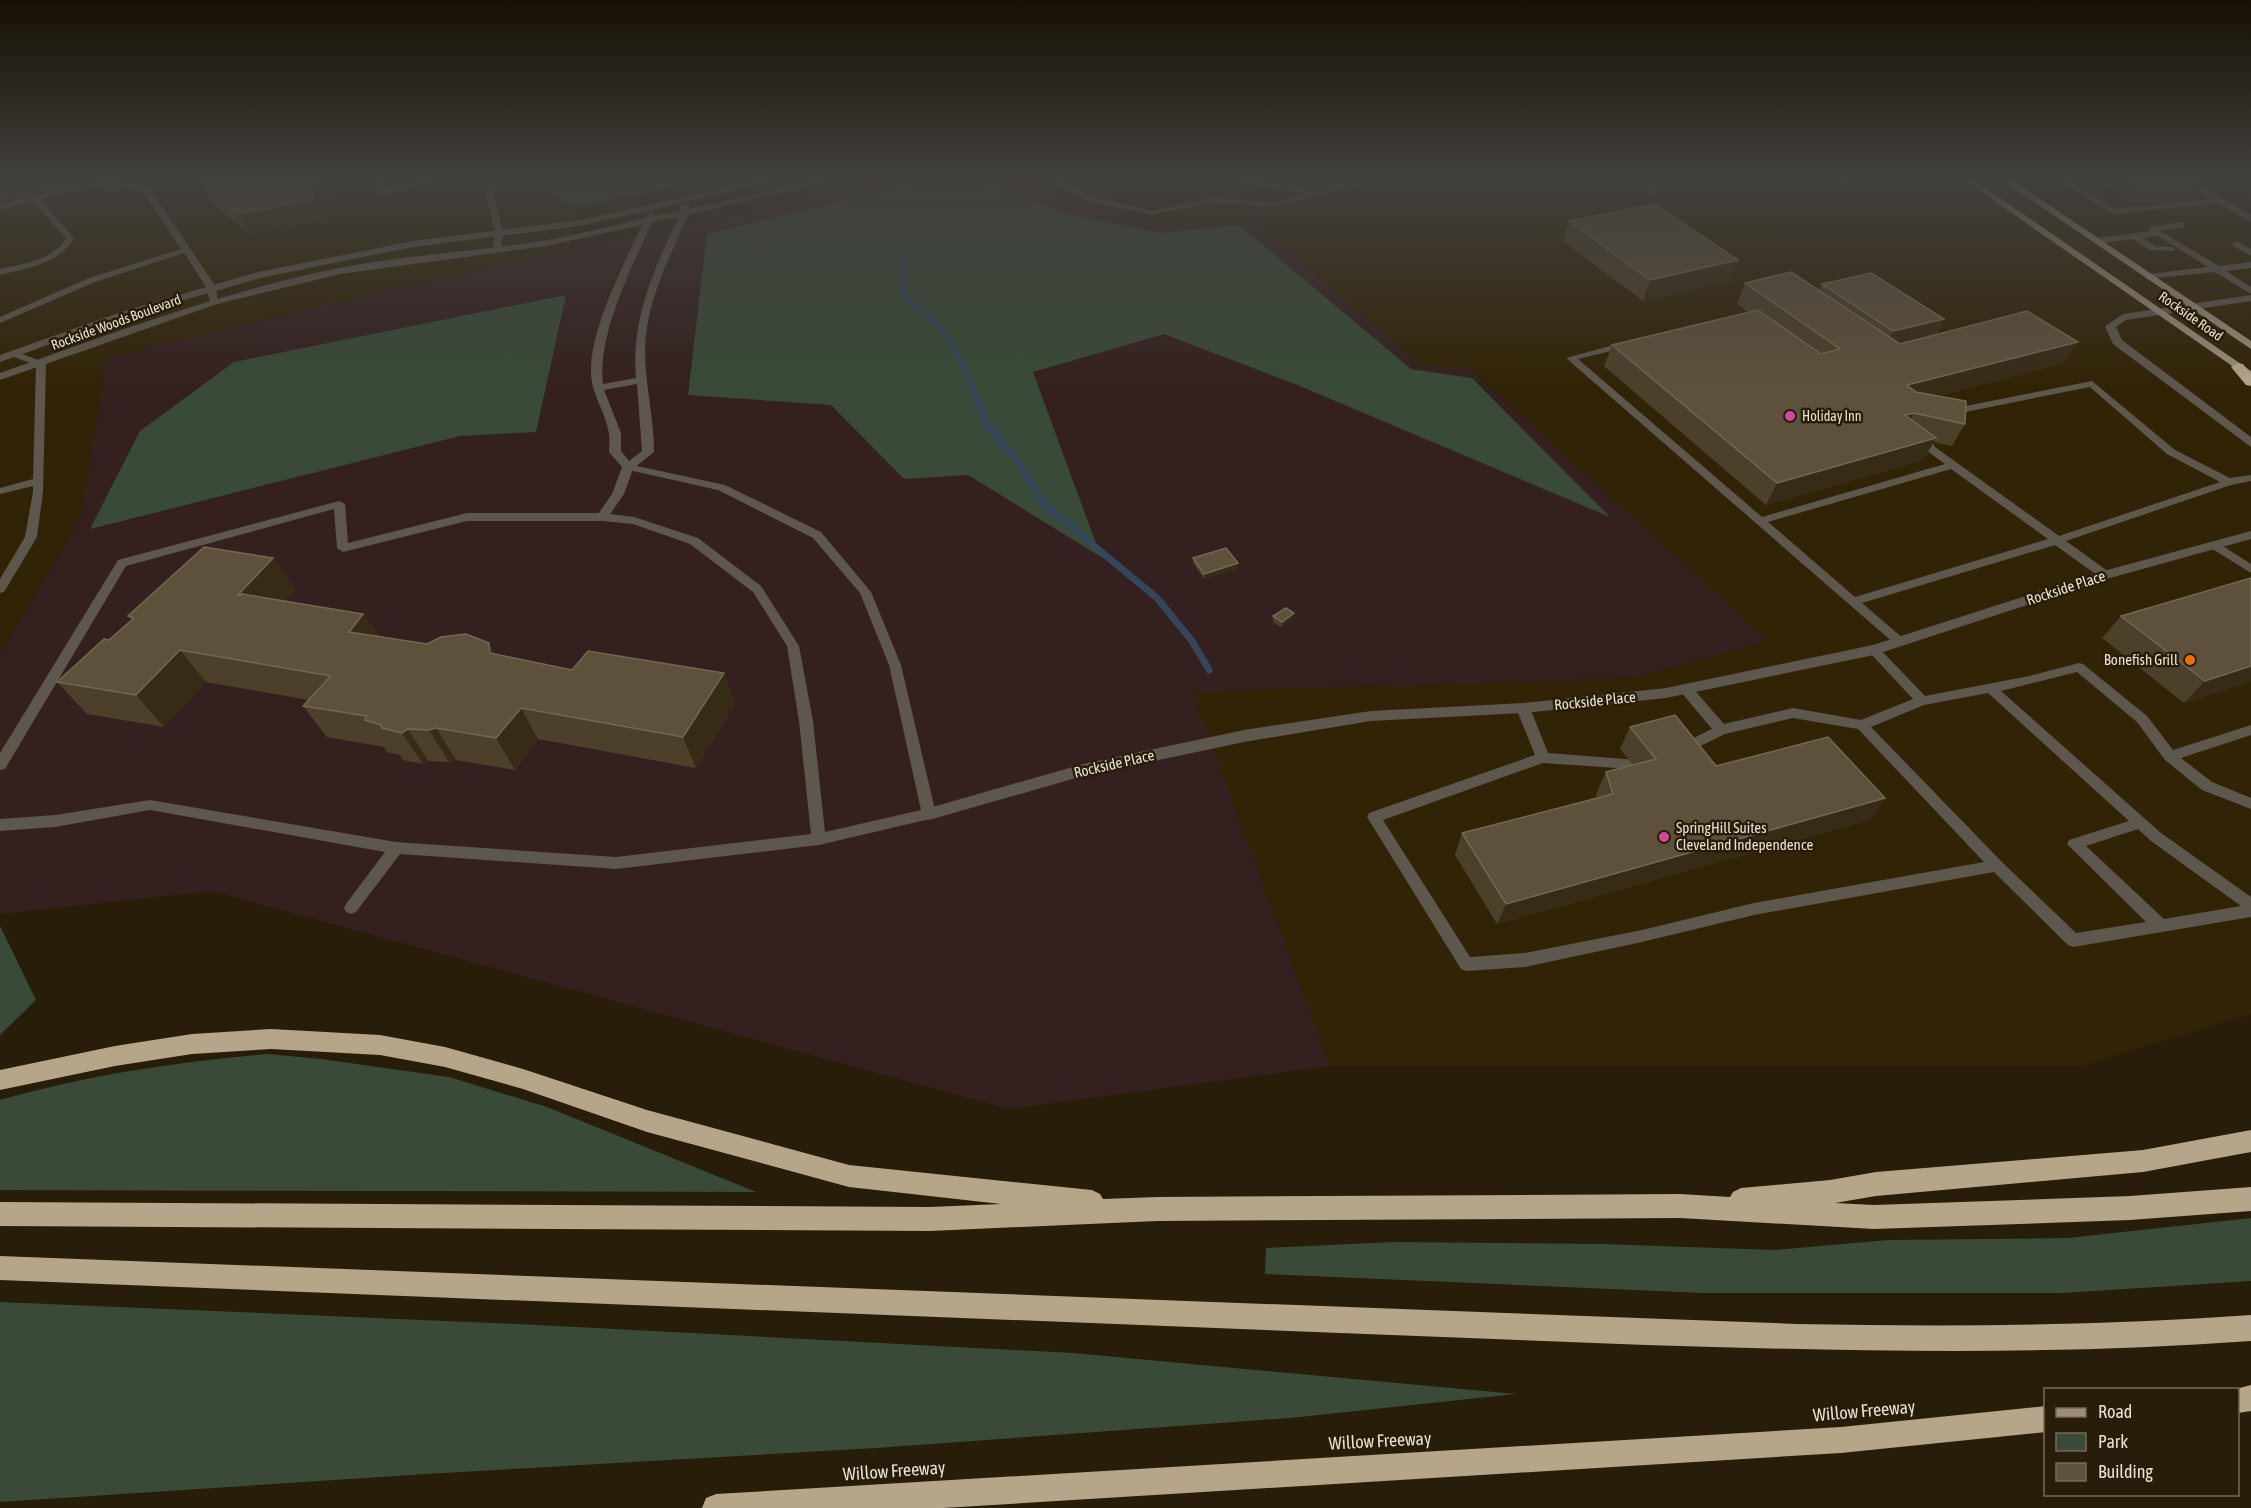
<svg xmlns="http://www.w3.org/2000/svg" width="2251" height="1508" viewBox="0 0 2251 1508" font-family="'Asap Condensed',sans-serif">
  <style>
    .built { fill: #312305 }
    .education { fill: #34201f }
    .green { fill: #394a38 }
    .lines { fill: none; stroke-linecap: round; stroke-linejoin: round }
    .stream-far1 { stroke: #35465a; stroke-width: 5 }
    .stream { stroke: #35465a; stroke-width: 7 }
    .lane { fill: #5e574d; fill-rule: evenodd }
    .street { fill: #5e574d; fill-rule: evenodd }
    .primary { fill: #9c8e7a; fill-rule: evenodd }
    .highway { fill: #b5a58b; fill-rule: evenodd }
    .wall { fill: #4c402a }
    .shaded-wall { fill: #362b15 }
    .building { fill: #5d513c; stroke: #726854; stroke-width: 1.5 }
    .hotel-dot { fill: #d1479c; stroke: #281d08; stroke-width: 2 }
    .food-dot { fill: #e8710a; stroke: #281d08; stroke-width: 2 }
    .labels { text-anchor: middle; stroke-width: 5; stroke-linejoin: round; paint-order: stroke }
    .far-street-label { font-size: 14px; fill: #e8e1d4; stroke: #281d08 }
    .far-poi-label { font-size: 14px; fill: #e8e1d4; stroke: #281d08; text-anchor: start }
    .street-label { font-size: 15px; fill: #e8e1d4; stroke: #281d08 }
    .poi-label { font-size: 15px; fill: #e8e1d4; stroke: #281d08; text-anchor: end }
    .near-street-label { font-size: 18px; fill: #e8e1d4; stroke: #281d08 }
  </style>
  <rect width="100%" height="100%" fill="#281d08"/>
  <!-- built -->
  <path class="built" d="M0,178h531l9,10 33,20 -3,43 -159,34 -304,73 -27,161 -80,135z
    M1014,178h1237v836l-170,52h-751l-139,-374 442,-14 -132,-279 -32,-31 -48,-3 -166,-143 -99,3 -91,-23z"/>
  <!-- education -->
  <path class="education" d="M904,178h110l51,24 91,23 99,-3 166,143 48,3 299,273 -135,37 -441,14 138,374 -321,43 -797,-218 -212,23v-260l80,-135 27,-161 304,-73z"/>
  <!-- green -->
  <path class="green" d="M0,178h108l-46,8 -62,18z
    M531,178h185l-143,30 -33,-20z
    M937,178h31l93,34 99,21 79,-8 172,144 61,9 138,139 -315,-133 -131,-50 -131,38 68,185 -133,-82 -64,4 -73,-74 -143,-10 19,-161z
    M566,295l-30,137 -76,4 -370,93 50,-98 94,-69z
    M0,926l36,74 -36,35z
    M268,1054l53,5 128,18 98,30 209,85 -756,-2v-90c88,-25 177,-38 268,-46z
    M2251,1218v63l-188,12h-360l-438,-19 1,-26 128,-6 207,2 174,6 113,-10 180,-2z
    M0,1302l518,22 555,29 443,41 -226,24 -414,30 -450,26 -426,28z"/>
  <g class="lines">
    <!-- stream-far1 -->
    <path class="stream-far1" d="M887,250l19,9 -4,19 3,20c45,31 54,56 73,105"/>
    <!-- stream -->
    <path class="stream" d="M978,402l8,21 31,38 29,45 111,92 35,43 17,29"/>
    <!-- lane -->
    <path class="lane" d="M372,178h8l6,11 50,-11h15l-67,16h-3z
      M482,178h8l13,55 -2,16 -4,3 -4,-3 2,-16z
      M1044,178h10l40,19 58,14 61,-13 62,5 33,-9 -90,-14 -4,-2h20l83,13 29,-7 4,2 -75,21 -62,-5 -61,13 -64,-14z
      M1370,178h14l-17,5 -4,-2z
      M2055,178h9l51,31 95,-10 -33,-21h10l64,37v7l-34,-19 -104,11z
      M2244,178h7v4z
      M109,181l39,5 68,101 2,17 -8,-2 -4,-15 -22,-34 -89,29 -95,41v-6l89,-39 92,-29 -39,-59c-35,-7 -68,-1 -102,9l34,39c-15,26 -47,30 -74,37v-6c23,-5 53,-9 66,-31l-33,-37 -33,9v-5l72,-19z
      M2181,222l3,1v4l-24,4 59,35 32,-4v6l-25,3 25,16v7l-36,-22 -69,7 -1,-2 4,-3 59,-7 -50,-31 -15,2 12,8 19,1v4l-24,-1 -17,-11 -37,5 -4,-3 4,-3 56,-7 -3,-2 1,-2z
      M2233,242h6l12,7v7l-18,-10z
      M1628,341l5,3 -2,2 -53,13 184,158 183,-53 -18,-13 -6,-11 5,-3 4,1 5,9 124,89 161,-54 -53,-28 -77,-67 -140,28 -5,-3 5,-3 142,-28 83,69 55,28 21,-3v6l-20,4 -165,56 43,31 2,3 -2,3h-8l-46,-33 -193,58 42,36 2,3 -2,3h-8l-330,-287zM1951,469l97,70 -193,58 -87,-75z
      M14,351l32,12 -3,129 -6,45 -33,55 -4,1v-14l25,-42 8,-45v-6l-33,8v-6l33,-9 3,-114 -25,-9v-4z
      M628,464l97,21 96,47 50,60 30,73 35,149 -2,4 -115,27 -203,24 -216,-15 -44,58 -5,2 -5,-2 -2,-4 2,-4 39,-52 -235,-42 -95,17 -55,4v-12l55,-4 95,-15 246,42 220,15 195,-23 -12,-113 -12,-75 -34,-54 -63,-48 -57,-20 -31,-3h-135l-124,31 -6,-4 -3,-39 -208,57 -121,203 -5,1v-17l118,-193 221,-59 6,3 3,39 119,-30h135l32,4 64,21 63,48 38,60 14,75 12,111 96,-22 -32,-145 -29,-72 -47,-55 -95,-48 -94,-21 -1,-2z
      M2215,541l36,23v9l-40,-25 -2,-3z
      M1874,646l4,1 47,49 104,-20 50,-13 4,1 64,52 26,34 78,-25v10l-70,23 31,24 39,16v11l-49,-19 -37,-30 -28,-38 -60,-50 -76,19 160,142 90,64v20l-178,30 -5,-2 -74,-73 -240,43 -112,27 -117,25 -59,4 -5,-2 -94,-152 2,-4 166,-58 -19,-47 7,-5 7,5 18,45 89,7 2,4 -2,4 -5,1 -89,-6 -160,57 87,137 55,-4 117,-23 112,-27 230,-41 -126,-133 -65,-11 -68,16 -43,21 -7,-5 2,-4 35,-17 -31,-37 -1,-3 6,-5 5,2 33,38 69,-16 68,12 52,-21 -43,-46 -2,-3zM1988,693l141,128 -60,19 -2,4 79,78 -70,11 -74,-71 -131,-135 53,-22zM2138,829l13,12 90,65 -77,13 -78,-73z"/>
    <!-- street -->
    <path class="street" d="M773,178h16l-209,48 -167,21 -153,31 -131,38 -129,46v-7l121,-43 137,-40 155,-31 167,-21z
      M829,178h16l-156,36c-20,44 -43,87 -44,136 0,34 9,68 9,102l-21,17 -9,25 -18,26 -4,1 -6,-4 16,-23 10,-27 -13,-15c0,-6 1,-13 0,-18 -3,-22 -18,-40 -18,-62 -1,-43 33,-108 51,-147l-96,21 -206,28 -123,30 -217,76v-7c112,-40 222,-81 339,-105 69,-14 139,-16 208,-28 33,-6 65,-14 98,-22l6,-6 4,4 25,-5v-5l5,-3 3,1 2,5zM679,217c-25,52 -48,101 -43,161l-33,6c-6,-50 29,-117 49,-162zM637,384l5,67 -13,10 -8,-10v-18l-17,-43z
      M1845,178h14l-20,7 -4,-3z
      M2251,295v6l-125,19 -10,7 6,13 129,97v10l-138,-103 -8,-18 18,-12z
      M2251,531v8l-141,39 -236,77 -208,43 -143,15 -152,8 -127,21 -161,34 -154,44 -6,-2 -2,-4 2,-4 6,-2 154,-44 161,-34 127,-19 152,-8 143,-15 207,-43 227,-73z"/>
    <!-- primary -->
    <path class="primary" d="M1961,178h10l280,193v8z
      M1999,178h10l242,163v8z"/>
    <!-- highway -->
    <path class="highway" d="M2238,363l5,1 8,10v12l-5,-1 -15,-18z
      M271,1029l109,6 65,12 78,22 124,41 202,55 243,25 8,4 3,5 54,-2 523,-3 50,3 3,-5 8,-4 89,-8 46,-8 267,-22 108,-20v22l-108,20 -267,24 -41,7 39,2 256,-9 121,-9v24l-121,9 -256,9 -194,-11 -523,3 -227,10 -930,-5v-24l930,5 71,-3 -152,-17 -202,-55 -124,-43 -78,-22 -65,-12 -109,-6 -79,5 -77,12 -115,24v-20l115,-24 77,-12z
      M0,1256l1797,68c152,3 303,2 454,-9v26c-202,15 -403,10 -605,4l-1646,-65z
      M2251,1385v26l-13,2v-23h-6z
      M2046,1406v26l-205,21 -898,55h-241l4,-10 10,-4 1125,-67z"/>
  </g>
  <!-- wall -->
  <path class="wall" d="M200,178h127l5,26 -11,2 2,14 -73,14 -39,-32 -11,-21z
    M1279,178h89l-4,11z
    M1626,178h120l-93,18z
    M2091,178h102l10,5 -10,16 -61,4z
    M1569,221l161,60 -87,20 -80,-60z
    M1745,283l74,8 3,-7 122,35 -8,16 128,28 -126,33 27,28 -13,22 -18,-4 -11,18 -157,45 -162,-139 8,-21 136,-33 -11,-8z
    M273,558l22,32 -10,11 78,13 15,22 117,18 77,16 152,3 11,31 -39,64 -158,-29 -23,31 -59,-10 -7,2 -21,-1 -5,3 -20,-4 -3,-5 -13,-3 -3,-5 -57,-10 -24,-31 6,-6 -103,-18 -42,45 -77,-13 -30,-32 52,-42 22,-20 -3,-4z
    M1193,558l45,5v6l-34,10 -11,-16z
    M2251,578v103l-67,22 -82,-65 19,-22z
    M1273,616l20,3 -12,8 -8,-5z
    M1630,727l86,39 169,32 -16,22 -372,104 -42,-69 7,-22 135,-35 -1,-4 10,-22 27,-7 -13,-16z"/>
  <!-- shaded-wall -->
  <path class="shaded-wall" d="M321,178h6l5,26 -11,2 2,14 -73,14 -11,-20 72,-28z
    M1366,178h2l-4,11z
    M1658,178h88l-93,18z
    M1738,260l-8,21 -87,20 7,-21z
    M1944,319l-9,16 -50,12 8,-16z
    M2078,342l-14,21 -169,44 12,-22z
    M1914,413l-12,22 3,-20z
    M1936,438l-13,22 -157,45 11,-22z
    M273,558l22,32 -34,38 -24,-32z
    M1238,563v6l-34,10v-5z
    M1294,613l-1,6 -12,8 1,-5z
    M363,614l21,32 -35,-14z
    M489,643l17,32 -16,-22z
    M180,650l26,32 -42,45 -28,-32z
    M2251,666v15l-67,22 21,-22z
    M724,673l11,31 -39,64 -13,-31z
    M521,708l17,31 -23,31 -19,-32z
    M436,728l20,32 -7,2 -20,-32z
    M408,729l20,32 -5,3 -21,-31z
    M1885,798l-16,22 -372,104 9,-20z"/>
  <!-- building -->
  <path class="building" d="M200,178h121l1,6 -11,2 2,14 -74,14 -39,-33z
    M2125,178h68l10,5 -61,5z
    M1655,204l83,56 -88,20 -81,-59z
    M1791,272l109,72 127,-33 51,31 -171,43 9,7 50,9 -1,23 -51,-11 -9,2 31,23 -159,45 -165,-138 146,-35 63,44 19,-5 -95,-66z
    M1871,273l73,46 -51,12 -71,-47z
    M204,547l69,11 -36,38 5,-2 121,20 -14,18 78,12 14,-7 25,-3 23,9 1,10 82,17 16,-19 136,22 -41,64 -162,-29 -25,30 -60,-10 -7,2 -21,-1 -6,4 -20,-5 -1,-3 -16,-5 2,-4 -64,-10 28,-30 -151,-26 -44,45 -79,-13 47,-43 5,1 25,-22 -6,-2z
    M1226,548l12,15 -34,11 -11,-16z
    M2251,578v88l-46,15 -84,-65z
    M1286,608l8,5 -12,9 -9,-6z
    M1675,715l41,51 112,-29 57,61 -379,106 -44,-71 151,-39 -7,-22 50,-13 -26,-32z"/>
  <!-- sky -->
  <linearGradient id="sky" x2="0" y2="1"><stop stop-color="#161004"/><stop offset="0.46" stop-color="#42403d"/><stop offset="1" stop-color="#42403d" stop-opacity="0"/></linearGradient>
  <rect width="2251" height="389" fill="url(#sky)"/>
  <!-- markers -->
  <g class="hotel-dot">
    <circle cx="1790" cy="416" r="6"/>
    <circle cx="1664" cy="837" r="6"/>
  </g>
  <circle class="food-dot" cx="2190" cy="660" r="6"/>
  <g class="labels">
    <!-- far-street labels -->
    <g class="far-street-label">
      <text transform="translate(2191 316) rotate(35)" y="5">Rockside Road</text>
      <text transform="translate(116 322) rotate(-20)" y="5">Rockside Woods Boulevard</text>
    </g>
    <!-- far-poi labels -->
    <g class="far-poi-label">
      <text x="1802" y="421">Holiday Inn</text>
    </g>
    <!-- street labels -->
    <g class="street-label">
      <text transform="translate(2066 588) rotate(-18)" y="5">Rockside Place</text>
      <text transform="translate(1595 701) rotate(-6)" y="5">Rockside Place</text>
      <text transform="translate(1114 764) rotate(-13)" y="5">Rockside Place</text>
    </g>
    <!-- poi labels -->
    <g class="poi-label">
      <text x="2178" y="665">Bonefish Grill</text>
      <text x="1676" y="833" text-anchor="start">SpringHill Suites<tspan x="1676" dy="17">Cleveland Independence</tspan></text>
    </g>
    <!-- near-street labels -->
    <g class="near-street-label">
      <text transform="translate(1864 1411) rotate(-5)" y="6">Willow Freeway</text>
      <text transform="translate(1380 1441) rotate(-3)" y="6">Willow Freeway</text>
      <text transform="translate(894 1471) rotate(-4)" y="6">Willow Freeway</text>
    </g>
  </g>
  <!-- legend -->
  <rect x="2044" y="1388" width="195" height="108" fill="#281d08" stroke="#756b5a" stroke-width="1.5"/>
  <rect x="2056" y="1408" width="30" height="9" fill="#9c8e7a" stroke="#756b5a" stroke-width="1.5"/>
  <text x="2098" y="1418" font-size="18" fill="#e8e1d4">Road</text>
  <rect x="2056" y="1433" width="30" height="18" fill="#394a38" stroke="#756b5a" stroke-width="1.5"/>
  <text x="2098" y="1448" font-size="18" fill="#e8e1d4">Park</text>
  <rect x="2056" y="1463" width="30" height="18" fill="#5d513c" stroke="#756b5a" stroke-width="1.5"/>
  <text x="2098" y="1478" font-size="18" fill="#e8e1d4">Building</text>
</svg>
